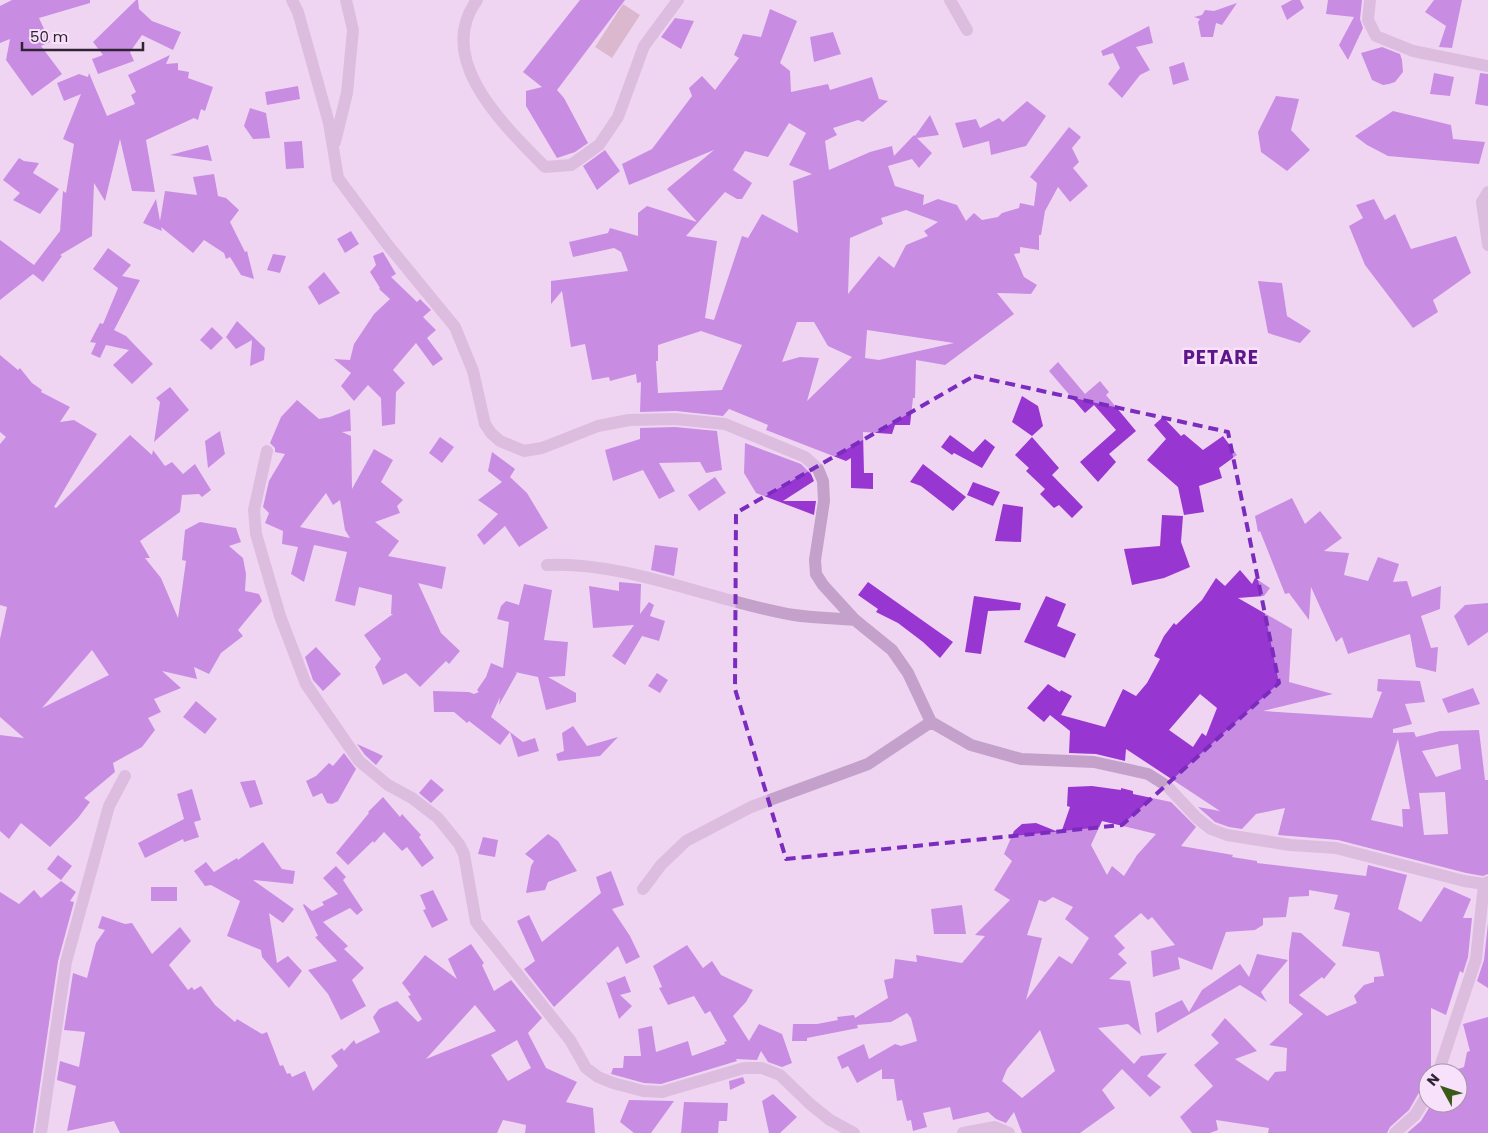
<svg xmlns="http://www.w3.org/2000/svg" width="1488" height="1133" viewBox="0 0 1488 1133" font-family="Poppins,sans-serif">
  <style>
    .green { fill: #c295a1 }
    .building { fill: #9736d0; fill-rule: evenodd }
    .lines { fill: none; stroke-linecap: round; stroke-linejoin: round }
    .minor { stroke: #c4a1cb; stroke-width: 12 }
    .marked { fill: none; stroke: #7b2cbf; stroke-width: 4; stroke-dasharray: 10 6; stroke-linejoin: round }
    .labels { text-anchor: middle; stroke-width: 5; stroke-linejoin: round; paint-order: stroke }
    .district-label { font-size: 19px; font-weight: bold; letter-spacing: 1px; fill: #5e178a; stroke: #f8e1fa }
  </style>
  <rect width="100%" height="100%" fill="#f0d5f3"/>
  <!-- green -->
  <path class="green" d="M623,4l17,11 -28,43 -17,-11z"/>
  <!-- building -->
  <path class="building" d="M12,0h78v3l-51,15 11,24 -9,4 21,28 -30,22 -26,-36 4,-21 -10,4v-37z
    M136,0h2l1,9 13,12 29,11 -8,18 -31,-15 -12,17 4,9 -36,13 -6,-15 11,-4 -10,-13z
    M580,0h45l-68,90 7,8 24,45 -13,9 -18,6 -31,-52v-15l16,-4 -19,-15z
    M1292,0h8l4,8 -17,12 -6,-14z
    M1328,0h34l-2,19 3,9 -15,32 -9,-15 15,-28 -28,-3z
    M1434,0h28l-10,48 -13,-1 7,-21 -21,-14z
    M1237,3l-15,22 -6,-2 -3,14h-12l-3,-15 2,-3 -6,-2 8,-2 3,-5 9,1z
    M770,9l27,12 -17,42 10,8 1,21 37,-8 2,6 42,-13 7,22 9,2 -25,21 -5,-2 -25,8 4,7 -12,6 4,29 41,-18 22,-6 2,10 20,-21 1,1 15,-21 9,20 -22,3 15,15 -13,15 -7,-9 -24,7 7,20 29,9 -1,10 15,-6 19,6 9,16 8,-8 8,7 16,-3 4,-4 17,-5 1,-5 14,3 3,-23 -7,-6 39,-50 12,10 -9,11 7,14 -6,6 15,18 -18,16 -12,-15 -13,24 -4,24h-2v15l-19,-3v6l-6,1 10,23 13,8 -6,9 -34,-1 17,21 -69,51 -29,-5 -1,38h-2l-3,27h-15l-3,9 -29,-2 1,41h9v16l-22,-1v-30l-5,3 -80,-31 2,-5 -39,-16 -6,7 -47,-5 -36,1 1,-30 -4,1 -1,-9 -26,7 -1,-4 -17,3 -7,-36 -14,3 -9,-56 -11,13v-23l77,-10 -7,-19 -7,-4 -41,9 -4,-15 39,-9 2,-5 28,8v-23l9,-7 50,16 -30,-33 47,-39 -85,35 -7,-21 30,-15 40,-53 -3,-8 13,-12 13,14 24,-32 -5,-3 9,-21 18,3zM789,123l17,10 -17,32 23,9 -19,7 5,52 -36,-19 -14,24 -6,-2 -28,84 -9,-2 12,-77 -31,-5 39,-44 12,7h5l10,-16 -19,-13 12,-19 23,6zM906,210l32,12 -14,9 4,5 -22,9 -12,23 -15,-12 -31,38 2,-56 33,-14 -2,-6zM797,322h17l14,24 24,11 -45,44 12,-43 -19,-1 -18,5zM867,330l87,13 -75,17 -14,-2zM701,331l41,14 -20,45 -64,3 -2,-32h2v-16z
    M675,18l19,3 -13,28 -20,-12z
    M1149,26l4,17 -17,4 14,23 -10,5 -18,23 -14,-14 12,-16 -7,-15 -10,3 -2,-5z
    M833,32l8,22 -27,8 -4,-25z
    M1382,47l18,7 2,6 1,12 -8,10 -6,2 -6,1 -11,-5 -11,-27z
    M170,55l-4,9 12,-1v7l11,2 -1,6 25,9 -8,24 -4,-2 -3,11 -4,-2 -48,22 9,52 -23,-1 -12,-52 -15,62 -11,-18 -2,53 -32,19 2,1 -19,26 -10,-8 -33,26v-60l34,25 26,-34 3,-40 3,2 8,-49 -11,-5 18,-45 -17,7 -7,-18 22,-9 9,3 1,-4 18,43 28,-12 -4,-9 5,-3 -8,-17z
    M1184,62l5,18 -16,5 -4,-18z
    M1434,73l20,4 -4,19 -20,-2z
    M1480,73l8,1v32l-13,-2z
    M298,86l2,13 -33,6 -2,-13z
    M1276,96l23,3 -8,31 19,20 -23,21 -26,-19 -3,-20z
    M1027,101l19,15 -20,30 -35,9 -2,-14 -26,7 -8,-25 21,-4 4,9 19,-10 4,4z
    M250,108l16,5 4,25 -17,1 -9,-13z
    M1393,111l58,14 2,14 32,3 -6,22 -91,-8 -21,-11 -12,-9z
    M302,141l2,27 -18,1 -2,-27z
    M208,145l4,16 -42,-6z
    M605,150l15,21 -23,19 -14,-24z
    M19,158l5,3 15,2 -6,10 26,16 -19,25 -27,-14 7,-7 -17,-13z
    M214,174l4,22 8,2 13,12 -9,12 15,30 2,-1 7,28 -13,-4 -11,-18 -4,2 -2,-6 -20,-13 -11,13 -32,-26 1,4 -19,-8 13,-24 4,22 5,-30 32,4 -4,-18z
    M1374,199l11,21 10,-6 16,35 45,-13 15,37 -38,27 5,12 -25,16 -48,-63 -16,-39 14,-8 -7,-13z
    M351,231l8,13 -14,9 -8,-14z
    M108,248l23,17 -9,11 18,4 -26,50 12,6 27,28 -21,20 -19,-19 16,-15 -23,-5 -6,13 -9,-4 5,-11 -6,-1 10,-19 3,1 15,-36 -25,-19z
    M383,252l13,22 -5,3 26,25 3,-3 11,11 -8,7 13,13 -9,8 16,21 -10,7 -17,-23 -23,27 12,13 -9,9 -1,32 -13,2 -1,-28 -13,-13 -14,16 -13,-15 10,-13 -17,-14 16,1 4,-16 20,-30 16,-15 -11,-10 1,-1 -10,-16 6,-7 -3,-9z
    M273,254l13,2 -6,17 -13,-3z
    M324,272l16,21 -21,12 -11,-18z
    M1258,281l24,2 5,33 24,15 -11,12 -32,-10z
    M237,321l28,27 -1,12 -14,6 2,-26 -16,9 -10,-12z
    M212,327l11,11 -12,12 -11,-10z
    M0,355l18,15 2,-2 12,15 10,7 -1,2 29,15 -10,15 14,-2 23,14 -43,73 2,1 74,-73 22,20 1,-5 12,16 7,-4 11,12 12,-10 16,26 -9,7 -3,-3 -17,1 -2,17 -40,29 10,17h-5l16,20 17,40 8,-57 -4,-1 3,-30 15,-8 36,6 5,14 -12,4 14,12 3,16 -1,17 14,3 3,7 -24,29 5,6 -22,17 -12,21 -15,-7 3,12 -35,-8 19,17 -27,11 7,13 -13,6 7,12 -13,17 -29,16 2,9 -31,26 6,4 -12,16 -28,29 -29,-24 -12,16 -9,-8v-96l24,3 -24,-21v-78l7,-32 -7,-2v-161l6,-7 -6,-5zM92,650l17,25 -67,33z
    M1058,362l27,32 15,-13 9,11 -3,3 30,36 -27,23 7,8 -18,20 -18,-20 36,-32 -22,-25 -9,8 -36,-42z
    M170,387l19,23 -35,32 6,-40 -4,-4z
    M1022,396l16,10 5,20 -11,10 -20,-14z
    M297,400l22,19 11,-2 20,-8 1,22 -9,1 9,4 1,53 22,-40 19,11 -12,22 22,18 -6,6 3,7 -25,9 24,19 -11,15 58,11 -4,22 -24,-6 23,50 19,18 -11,13 -3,-3 -26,26 -14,-14 -23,12 -8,-18 6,-8 -17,-24 29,-21h-2l1,-19 -33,-8 -4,19 -20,-5 12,-49 -33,-7 -10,37 -13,-8 7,-27 -16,-3 1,-13 -18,-8 4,-10 -6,-6 6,-26 16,-27 -10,-2v-4l-5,-5 11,-26zM326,493l7,12 7,-5 5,30 5,8 -50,-11z
    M1163,417l18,19 3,-2 19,16 20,-14 14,19 -18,13 3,10 -23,8 5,26 -20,3 -6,-28 -31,-27 19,-21 -12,-14z
    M675,427l42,4 5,39 -16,3 -6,-11 -41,1 16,28 -16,8 -16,-29 -30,11 -8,-31 35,-11v-11z
    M220,431l5,23 -17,14 -3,-27z
    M950,435l23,17 12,-13 10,8 -13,21 -28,-15 -2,2 -11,-8z
    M440,437l14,10 -12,16 -13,-10z
    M1032,437l27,31 -7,7 31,32 -11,11 -13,-13 -5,3 -14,-14 5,-5 -19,-18 3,-3 -14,-13z
    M745,443l56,21 10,10 3,7 -31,20h33l-2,14 -58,-22 -12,-20z
    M492,452l23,17 -5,8 17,16 21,35 -29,19 -14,-21 -21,19 -7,-10 21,-21 -20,-14 24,-18 -14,-11z
    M923,464l43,33 -13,14 -32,-25 -11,-4z
    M715,477l11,16 -27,18 -11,-16z
    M973,482l27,10 -7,14 -26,-11z
    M1292,498l13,26 15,-13 22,27 -18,13 25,2 -5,22 24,6 10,-24 21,7 -6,18 14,-1 5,16 29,-11 -1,23 -19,7 10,32 7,-1 -2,25 -20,-5 -6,-33 -62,20 -6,-17 -6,5 -25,-55 -2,33 -20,-27 -4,1 -25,-63 -2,1 -3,-16z
    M1003,504l20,3 -2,35 -26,-1z
    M1162,515l21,1 -2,26 9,25 -26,11 -32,7 -8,-36 36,-3z
    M655,545l23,3 -4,28 -23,-6z
    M1240,570l12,14 3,-6 15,10 -6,8 -26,2 54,31 -3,53 44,12 -70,17 109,7 10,-26 -5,-1 1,-12 42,2 5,21 -20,2 7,20 -19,5v4l21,-1 2,5 24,-6 39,-1 6,50h3v94l-5,2 -17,-3 -128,-33 -60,-5 7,-27 -29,6 -14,15 -13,-2 -14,-5 -17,-15 22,4 -94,-62 -1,12 -29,-7 -27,-1 1,-22 -20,-16 -6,7 -17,-14 21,-24 12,8 1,-2 11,6 -11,19 44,12 18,-38 13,7 11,-13 13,-24 -6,-3 10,-20 10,-13 2,2 26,-25 14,-22 9,8zM1200,694l17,14 -11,28 -4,-3 -9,14 -24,-17zM1398,739l12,70h-8l1,18 -32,-7zM1458,744l3,25 -25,8 -14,-26zM1445,792l3,42 -24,1 -5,-42z
    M619,582l22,2 -1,30 9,-12 5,3 -4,11 15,5 -6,20 -17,-5 -17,29 -13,-9 22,-31 -41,3 -4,-42 30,5z
    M868,582l85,60 -13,16 -17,-16 -25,-19 -22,-11 2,-3 -20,-14z
    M524,584l28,6 -8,50 24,2 -3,34 -17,1 28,16v9l-30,8 -8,-33 -23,-5 2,1 -18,32 1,-8 -9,20 19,15 -10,13 -31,-24 -2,2 -13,-11h-20l-1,-21 36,1 5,2 5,-2 -2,-2 9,-13 5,-14 12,5 6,-46 -12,-3 4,-13 5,-5 13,4z
    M974,596l47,7 -1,7 -32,1 -7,43 -16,-2z
    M1046,596l20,8 -9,22 19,8 -11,24 -41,-16z
    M1488,603v29l-20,14 -14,-30 11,-11z
    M316,647l25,27 -18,17 -10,-11 -8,-23z
    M657,673l11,7 -8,13 -12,-7z
    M1473,688l7,16 -32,9 -6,-14z
    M196,701l21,18 -12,15 -22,-17z
    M573,726l14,20 31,-9 -18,19 -42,5 -2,-7 8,-3 -2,-18z
    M510,732l13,10 12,-4 4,13 -21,6z
    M357,744l20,9 6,3 -7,9 -11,-10z
    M344,753l12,16 -18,32 -6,3 -5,-1 -5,-10 -9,4 -7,-16 10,-5 13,-13 4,3z
    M431,779l13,11 -13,13 -12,-10z
    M255,780l8,24 -13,4 -10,-26z
    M1092,786l29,4v-2l12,3v3l38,8 25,25 -15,19 52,9 -1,2 25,4v2l109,13 2,-11 39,10 -9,34 23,13 23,-35 27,12 -8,19h9l-4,39 -5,16 -3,-2 -14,44 -15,-7v62l-3,3v13l-7,3 -12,21 -19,17 -3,6h-119l1,-5 -53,-8 2,10 -8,3h-18l-12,-16 33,-31 -19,-21 25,-22 -8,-8 14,-17 32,33 -22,8 33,22 7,-9 11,-1 1,-23 -18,-3 34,-31 -14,-11v-51l3,-20 9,1 35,31 -12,15 -2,-2 -23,18 28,21 30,-13 -3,-7 10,-11 10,-3v-5l10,-1 -5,-24 -37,-6 8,-33 -16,-4 4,-14 -29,-5v6l-20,1 -3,20 -23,1v7l-8,5 -29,2 -14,38 -34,-13 2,12 -27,8 -2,-26 24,-6 -23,-28 -4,3 -7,-7 -27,23 11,12 -7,6 9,9 -18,16 21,2 11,54 -13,-11 -30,4 36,36 7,-8 26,-3 -20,23 14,11 -11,10 -28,-28 -20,21 13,18 -35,25h-58l-8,-21 -8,11 -10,-4 -8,-7 -35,8 -3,-13 -27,6 4,14 -14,4 -2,-11 -4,1 -5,-21 -5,1 -3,-22h-12v-10l-25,14 -9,-17 -6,3 -5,-12 27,-13 5,15 26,-15 6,2 16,-5 -6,-23 -4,-5 -16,9 -34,3 1,3 -51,10v3h-15l1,-17h24l21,-4 -1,-3 17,-2 1,3 33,-20 -4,-18 9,-2 2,-19 22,3 -1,-7 46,8 23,-27 -10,-1 35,-35 -16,-10 18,-29 -8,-7 10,-23 8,-7 14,-1 25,10 9,-26 -3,-1 1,-19zM1102,821l54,13 -19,21 -13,21 -12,-10 -5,9 -16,-30zM1053,897l20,10 -8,12 24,19 -17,26 -13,-8 -33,44 16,-62 -15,-3 12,-35 6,2zM1040,1030l15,41 -33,27 -20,-17 5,-12z
    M192,789l9,31 -7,2 5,15 -15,5 -1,-3 -38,19 -7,-15 46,-24 -7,-25z
    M383,797l17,20 2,-3 19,21 -2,2 15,21 -12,9 -15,-20 -5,4 -18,-19 -10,11 -1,-2 -25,24 -12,-12 33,-40 -1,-1z
    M548,834l10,7 19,30 -29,11 -3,8 -19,3 5,-27 3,-5 -9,-7z
    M483,837l15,3 -3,17 -17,-3z
    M263,842l19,27 13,2 -2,13 -40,-4 41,29 -11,14 -14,-10 8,50 11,-7 14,15 -13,17 -27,-31 -1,-7 -34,-14 13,-35 -29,-16 -6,1 -11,-15 12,-9 8,10 23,-14 1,2z
    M58,855l14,11 -11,14 -14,-11z
    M336,866l10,11 -3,3 20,30 -6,5 -7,-7 -27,14 25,24 -4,3 20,19 -12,12 14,26 -25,14 -13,-26 -20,-24 29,-9 -22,-24 3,-1 -15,-31 1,-1 8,7 12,-6 -2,-3 16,-8 -15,-16z
    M611,871l13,34 -12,4 18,27 10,21 -14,7 -8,-18 -64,61 -30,-38 11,-8 -18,-40 12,-6 13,27 59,-49 -5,-16z
    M61,881l15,11 -6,9 4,1 -16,59 -25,172h-33v-241l19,12 15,-14 7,8z
    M151,887h26v14h-26z
    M433,890l15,30 -16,8 -9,-18 3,-1 -6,-14z
    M962,905l4,29h-32l-3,-25z
    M102,916l23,8 7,-1 20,31 28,-27 11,14 -22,24 19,25 4,-3 2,3 7,-4 14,19 20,17 2,-3 25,15 5,-2 13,34 3,-1 4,9 3,-1 2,4 13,-6 8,20 25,-25 -7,-10 11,-8 2,3 10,-11 2,4 24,-12 -7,-15 6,-8 18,-8 21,21 4,-3 -14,-23 3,-1 -9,-12 23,-28 32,24 -9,-20 23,-15 13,19 -2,2 12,26 17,-11 31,38 -14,15 18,35 31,14 -11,20 27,6 2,25h-70l1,-8 -23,-5 -6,13h-377l-6,-12 -47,10 9,-45 -19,-6 3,-19 19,6 6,-35 -21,-2 9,-57 14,5 9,-35 9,-13 -7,-2zM475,1005l21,26 -70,28zM517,1040l14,28 -23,13 -17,-26z
    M1488,923v65l-11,-7 7,-21z
    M687,945l16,23 9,-7 9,14 32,15 -7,12 -13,14 16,25 10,-17 23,10 10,29 -10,4 -14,-5 -7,-11 -4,9 -21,-1 1,2 -76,23 -17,-1 -33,-9 2,-6h10l1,-12h17l-3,-27 14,-3 4,26 32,-11 4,15 33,-12 -1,-2 3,-1 -17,-30 -5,3 -11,-18 -26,9 -9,-17 3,-1 -9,-21z
    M1257,954l31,6 -27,32 6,10 -27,-17 -83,48 -2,-20 27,-13 7,12 13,-22 38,-26 9,13z
    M625,976l6,16 -11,3 12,11 -13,13 -13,-38 2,2z
    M1488,1017v116h-81l14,-12 11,-18h26v-34l6,-2 3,-15 3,-1 -7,-27z
    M743,1077l2,6 -15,7 -1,-9z
    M773,1094l24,23 -17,16h-11l-7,-32z
    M629,1100l45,1 -23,32h-17l-14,-11z
    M684,1102l44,1 -1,18h-8l-1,12h-37z"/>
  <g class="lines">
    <!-- minor -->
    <path class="minor" d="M292,0l6,12 31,111 9,55 49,66 68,83 18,44 12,53 6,9 9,8 24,10 18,-3 56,-22 31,-6 46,-1 50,5 80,33 13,12 5,12 1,20 -9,59 1,14 7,11 32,35 37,30 16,23 23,49 40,23 50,14 73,3 54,12 19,12 30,32 14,11 16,6 63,10 46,3 128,33 20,3 4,-2
      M477,0c-44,60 29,127 68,167l26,-2 28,-20 19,-28 26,-71 34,-46
      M950,0l17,30
      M1370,0l-2,20 8,16 37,15 75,15
      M335,142l12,-49 6,-63 -7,-30
      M1488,192l-6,10 6,43
      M267,451l-13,59 2,24 24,82 26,68 53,77 29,24 24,13 26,20 21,26 5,10 12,68 94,118 16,28 12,9 15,6 30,8 19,1 82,-24h18l18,7 30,29 20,16 24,13
      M547,565c80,-4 167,37 247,50 20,3 41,3 61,5
      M643,889l18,-24 25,-24 65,-34 117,-43 63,-42
      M1438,1073l38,-114 8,-75
      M41,1133l25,-171 43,-156 16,-30
      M963,1133l32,-6 14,6
      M1395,1133l20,-18 13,-21"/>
  </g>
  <!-- marked area -->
  <path d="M0 0H1488V1133H0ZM974,376l254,56 51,251 -157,142 -336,34 -51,-170 1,-176z" fill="#f0d5f3" fill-opacity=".55" fill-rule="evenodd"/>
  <path class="marked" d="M974,376l254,56 51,251 -157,142 -336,34 -51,-170 1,-176z"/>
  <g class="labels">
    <!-- district labels -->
    <g class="district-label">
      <text x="1221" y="364">PETARE</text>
    </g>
  </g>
  <!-- north arrow -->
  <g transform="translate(1443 1088) rotate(310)"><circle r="24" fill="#f8e1fa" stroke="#a895ab"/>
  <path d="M0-4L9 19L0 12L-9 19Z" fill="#3b5917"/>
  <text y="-8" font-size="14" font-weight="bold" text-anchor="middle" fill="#302434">N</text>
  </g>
  <!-- scale -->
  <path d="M22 42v8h121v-8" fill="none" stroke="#302434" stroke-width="2.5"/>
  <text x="30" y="42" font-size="15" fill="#302434" stroke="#f8e1fa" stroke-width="4" paint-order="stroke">50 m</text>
</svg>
